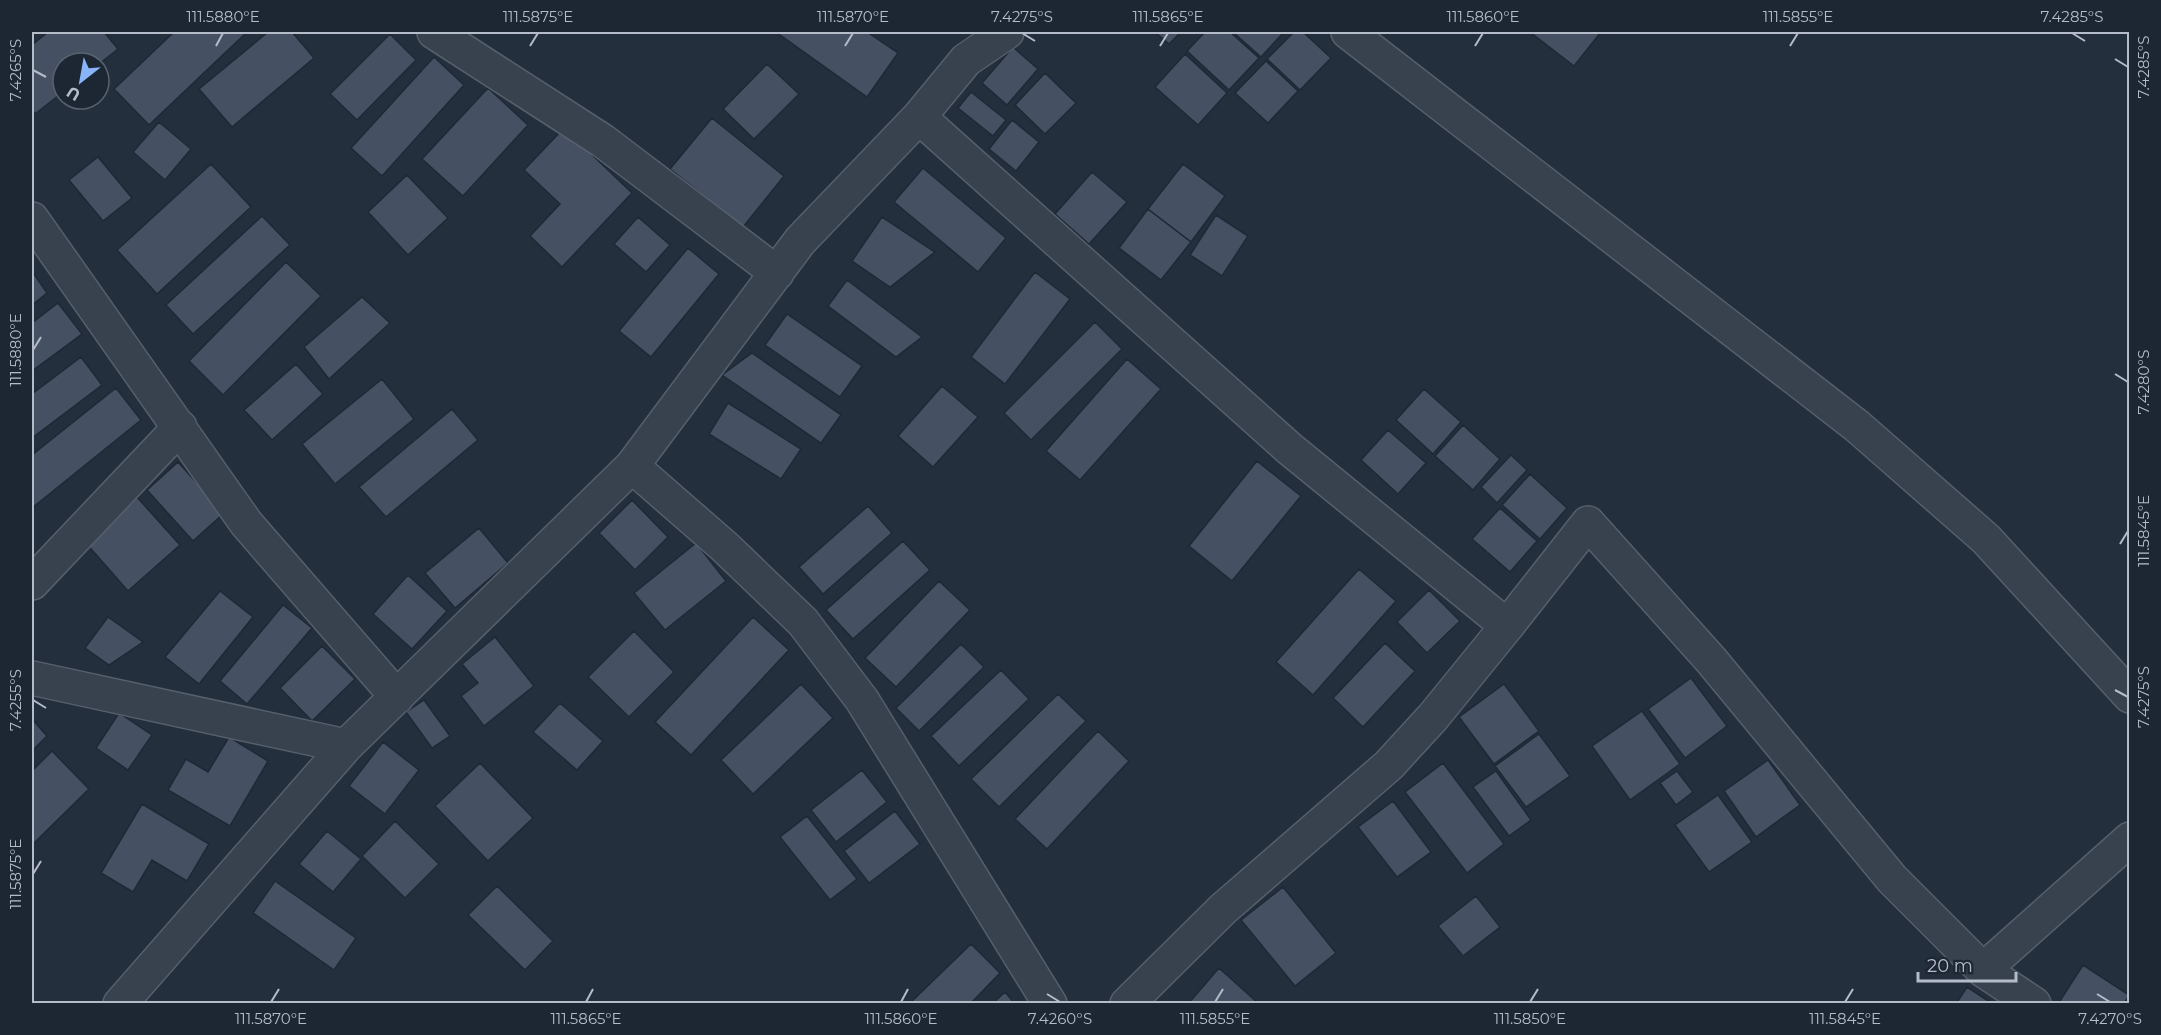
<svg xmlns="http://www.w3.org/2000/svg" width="2161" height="1035" viewBox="0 0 2161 1035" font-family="Montserrat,sans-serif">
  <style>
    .building { fill: #455162; stroke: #1f2835; stroke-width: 1.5 }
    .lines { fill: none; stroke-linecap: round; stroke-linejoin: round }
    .minor-casing { stroke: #565f6c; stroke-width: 36 }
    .minor { stroke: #38414e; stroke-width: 33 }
    .ticks { fill: none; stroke: #b4bcc9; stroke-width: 2 }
    .neatline { fill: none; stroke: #b4bcc9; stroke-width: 2 }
    .ticks-label { font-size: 15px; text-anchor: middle; fill: #b4bcc9 }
  </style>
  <rect width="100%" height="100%" fill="#242f3e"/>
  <!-- building -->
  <path class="building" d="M48,32h56l14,17 -19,15 -36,-1v29l-28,22 -3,-5v-64z
    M174,32h73l-98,93 -35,-36z
    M268,32h24l22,26 -82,69 -33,-38z
    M776,32h91l31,21 -31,44z
    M1155,32h26l-12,12z
    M1205,32h25l29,26 -30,32 -42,-39z
    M1233,32h51l-23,25z
    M1294,32h9l28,26 -31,32 -33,-31z
    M1530,32h71l-27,34z
    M390,34l26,26 -59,60 -27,-26z
    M1013,47l25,22 -31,36 -25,-22z
    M1185,54l42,39 -29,32 -43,-38z
    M434,57l30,28 -82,91 -31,-28z
    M1266,61l32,30 -30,32 -33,-30z
    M767,64l32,30 -45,45 -31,-30z
    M1045,73l31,30 -31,31 -30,-29z
    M488,88l40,37 -65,71 -41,-37z
    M971,92l35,28 -13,16 -35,-28z
    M712,118l72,58 -41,51 -73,-58z
    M1012,120l27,22 -23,29 -27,-22z
    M159,122l32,27 -26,31 -32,-28z
    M564,128l68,65 -70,74 -32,-31 30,-32 -36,-34z
    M98,157l34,41 -29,23 -34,-41z
    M211,164l40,43 -94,87 -40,-44z
    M1183,164l42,32 -34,46 -43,-33z
    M923,168l83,70 -28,34 -84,-70z
    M1092,172l35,30 -38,42 -34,-30z
    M407,175l41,43 -40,37 -40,-43z
    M1148,209l43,33 -30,38 -42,-32z
    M1216,215l32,21 -26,40 -32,-21z
    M262,216l28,29 -97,89 -27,-29z
    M638,217l32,28 -24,27 -32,-28z
    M882,217l53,35 -45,35 -38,-26z
    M688,248l31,26 -68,83 -32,-26z
    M286,262l35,34 -98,99 -34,-34z
    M32,271l15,22 -15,12z
    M1035,272l35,27 -65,85 -34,-27z
    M847,280l75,57 -26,20 -68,-51z
    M362,297l28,26 -61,56 -25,-32z
    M58,303l24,31 -50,37v-48z
    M787,314l75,52 -22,31 -75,-52z
    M1095,322l27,27 -91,91 -27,-27z
    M752,353l89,62 -20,28 -99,-68z
    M81,357l21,28 -70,53v-44z
    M1127,359l34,30 -81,91 -34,-29z
    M296,364l27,30 -51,46 -28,-30z
    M382,379l32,40 -79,65 -33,-40z
    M942,386l36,31 -45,50 -35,-31z
    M116,388l25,32 -109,88v-53z
    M1424,389l37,33 -28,32 -37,-34z
    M728,403l73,46 -20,30 -72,-45z
    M452,409l26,31 -92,77 -27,-30z
    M1463,425l37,34 -27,31 -38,-34z
    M1388,430l38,33 -28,31 -37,-34z
    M1511,455l16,15 -30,33 -16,-16z
    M1257,461l44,35 -69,85 -43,-35z
    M178,462l46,51 -31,28 -46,-51z
    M1530,474l37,34 -27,31 -38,-34z
    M136,496l44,49 -52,46 -43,-49z
    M632,500l36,37 -33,33 -36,-37z
    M868,506l24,27 -69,61 -24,-27z
    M1500,508l37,33 -27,31 -38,-33z
    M479,528l29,35 -53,45 -30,-35z
    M903,541l27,29 -77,69 -27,-29z
    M696,543l30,38 -61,49 -31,-37z
    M1359,569l37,32 -83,94 -37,-33z
    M408,575l39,36 -35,38 -39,-35z
    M939,581l31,29 -74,77 -31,-29z
    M1429,590l31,31 -33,32 -30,-31z
    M220,591l33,26 -54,67 -34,-27z
    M283,605l29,23 -65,76 -27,-23z
    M108,617l35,25 -34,23 -24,-17z
    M753,617l36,33 -98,105 -36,-33z
    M634,631l40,41 -45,45 -41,-40z
    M495,637l39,49 -50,40 -23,-30 17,-13 -16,-19z
    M1385,643l30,28 -52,56 -30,-29z
    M961,644l23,23 -65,64 -23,-23z
    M322,646l33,33 -43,42 -32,-33z
    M1001,670l28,29 -70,67 -28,-30z
    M1691,678l36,48 -42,32 -37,-49z
    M801,684l32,34 -80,76 -32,-34z
    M1504,684l35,47 -45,33 -35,-47z
    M1058,694l28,27 -87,86 -28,-28z
    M424,700l26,36 -18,12 -26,-36z
    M560,703l43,38 -26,29 -44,-38z
    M1642,711l38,53 -50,36 -38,-54z
    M119,713l33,22 -24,35 -32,-22z
    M32,719l15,17 -15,15z
    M1098,731l31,30 -82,88 -32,-30z
    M1539,734l31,42 -44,31 -31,-41z
    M229,737l39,24 -38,65 -62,-36 18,-31 22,13z
    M383,742l36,28 -34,44 -36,-28z
    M52,751l37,38 -57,56v-74z
    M1768,760l32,45 -44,32 -32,-46z
    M480,763l53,55 -45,43 -53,-55z
    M1443,763l61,81 -37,29 -62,-81z
    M862,770l25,32 -51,40 -25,-32z
    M1496,771l35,49 -22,16 -36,-49z
    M1677,771l16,21 -17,13 -16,-22z
    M1718,795l34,47 -43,30 -34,-47z
    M1393,801l38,51 -34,25 -39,-50z
    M142,804l67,40 -22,37 -35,-21 -19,32 -32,-19z
    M895,811l25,33 -51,39 -25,-32z
    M807,816l50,63 -27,21 -50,-63z
    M395,821l44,43 -34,34 -43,-42z
    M327,831l34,28 -28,33 -34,-28z
    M275,881l81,57 -22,32 -81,-57z
    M497,886l56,55 -28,29 -57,-55z
    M1283,887l53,66 -41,33 -54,-66z
    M1476,896l24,31 -37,29 -25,-30z
    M971,944l29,29 -30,31h-61z
    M2083,965l46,30 -5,9h-66z
    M1219,968l40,36h-71z
    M1967,987l26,17h-37z
    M1005,992l10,12h-23z"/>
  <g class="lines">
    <defs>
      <path id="minor" d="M434,32l169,109 174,132
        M1348,32l509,394 129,113 144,157
        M919,117l371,332 217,177 -74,91 -44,48 -166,144 -96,95
        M32,219l214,304 151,174
        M632,466l94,82 77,74 59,78 188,304
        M32,583l148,-156
        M1507,626l81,-103 123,137 181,219 91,91 51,34
        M32,678l314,68
        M1983,970l147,-131
        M120,1004l226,-258 286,-280 168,-225 119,-124 47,-57 41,-28"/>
    </defs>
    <!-- minor casing -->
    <use href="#minor" class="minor-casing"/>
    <!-- minor -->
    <use href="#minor" class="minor"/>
  </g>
  <!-- ticks -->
  <path class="ticks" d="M1022,33l13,8M2072,33l13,8M216,46l7,-13M530,46l8,-13M845,46l8,-13M1160,46l8,-13M1475,46l8,-13M1790,46l8,-13M2115,59l13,8M33,70l13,7M33,350l8,-13M2115,374l13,8M2120,544l8,-13M2115,690l13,7M33,700l13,8M33,874l8,-13M1047,994l13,8M2097,994l13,8M271,1002l8,-13M586,1002l7,-13M901,1002l7,-13M1215,1002l8,-13M1530,1002l8,-13M1845,1002l8,-13"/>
  <!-- border -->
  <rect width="2161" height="1035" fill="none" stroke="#1d2633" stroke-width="66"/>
  <!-- north arrow -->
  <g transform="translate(81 81) rotate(211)"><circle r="28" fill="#1d2633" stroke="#59626f" stroke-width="1.5"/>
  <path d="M0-4.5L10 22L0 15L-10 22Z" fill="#8ab4f8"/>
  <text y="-9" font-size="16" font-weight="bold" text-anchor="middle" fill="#b4bcc9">U</text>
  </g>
  <!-- scale -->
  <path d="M1918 972v9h98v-9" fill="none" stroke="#b4bcc9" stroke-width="3"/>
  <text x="1927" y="972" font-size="18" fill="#b4bcc9" stroke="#1d2633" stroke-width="4.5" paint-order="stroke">20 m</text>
  <rect x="33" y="33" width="2095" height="969" class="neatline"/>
  <g class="ticks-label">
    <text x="223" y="22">111.5880°E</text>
    <text x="538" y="22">111.5875°E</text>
    <text x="853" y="22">111.5870°E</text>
    <text x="1022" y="22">7.4275°S</text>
    <text x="1168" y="22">111.5865°E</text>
    <text x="1483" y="22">111.5860°E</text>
    <text x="1798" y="22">111.5855°E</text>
    <text x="2072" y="22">7.4285°S</text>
    <text transform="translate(2144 67) rotate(-90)" y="5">7.4285°S</text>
    <text transform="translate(16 70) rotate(-90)" y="5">7.4265°S</text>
    <text transform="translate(16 350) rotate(-90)" y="5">111.5880°E</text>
    <text transform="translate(2144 382) rotate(-90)" y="5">7.4280°S</text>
    <text transform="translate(2144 531) rotate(-90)" y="5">111.5845°E</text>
    <text transform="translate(2144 697) rotate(-90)" y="5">7.4275°S</text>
    <text transform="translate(16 700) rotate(-90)" y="5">7.4255°S</text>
    <text transform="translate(16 874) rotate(-90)" y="5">111.5875°E</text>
    <text x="271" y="1024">111.5870°E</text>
    <text x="586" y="1024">111.5865°E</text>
    <text x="901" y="1024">111.5860°E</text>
    <text x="1060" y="1024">7.4260°S</text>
    <text x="1215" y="1024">111.5855°E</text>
    <text x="1530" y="1024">111.5850°E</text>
    <text x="1845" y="1024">111.5845°E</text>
    <text x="2110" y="1024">7.4270°S</text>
  </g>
</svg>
